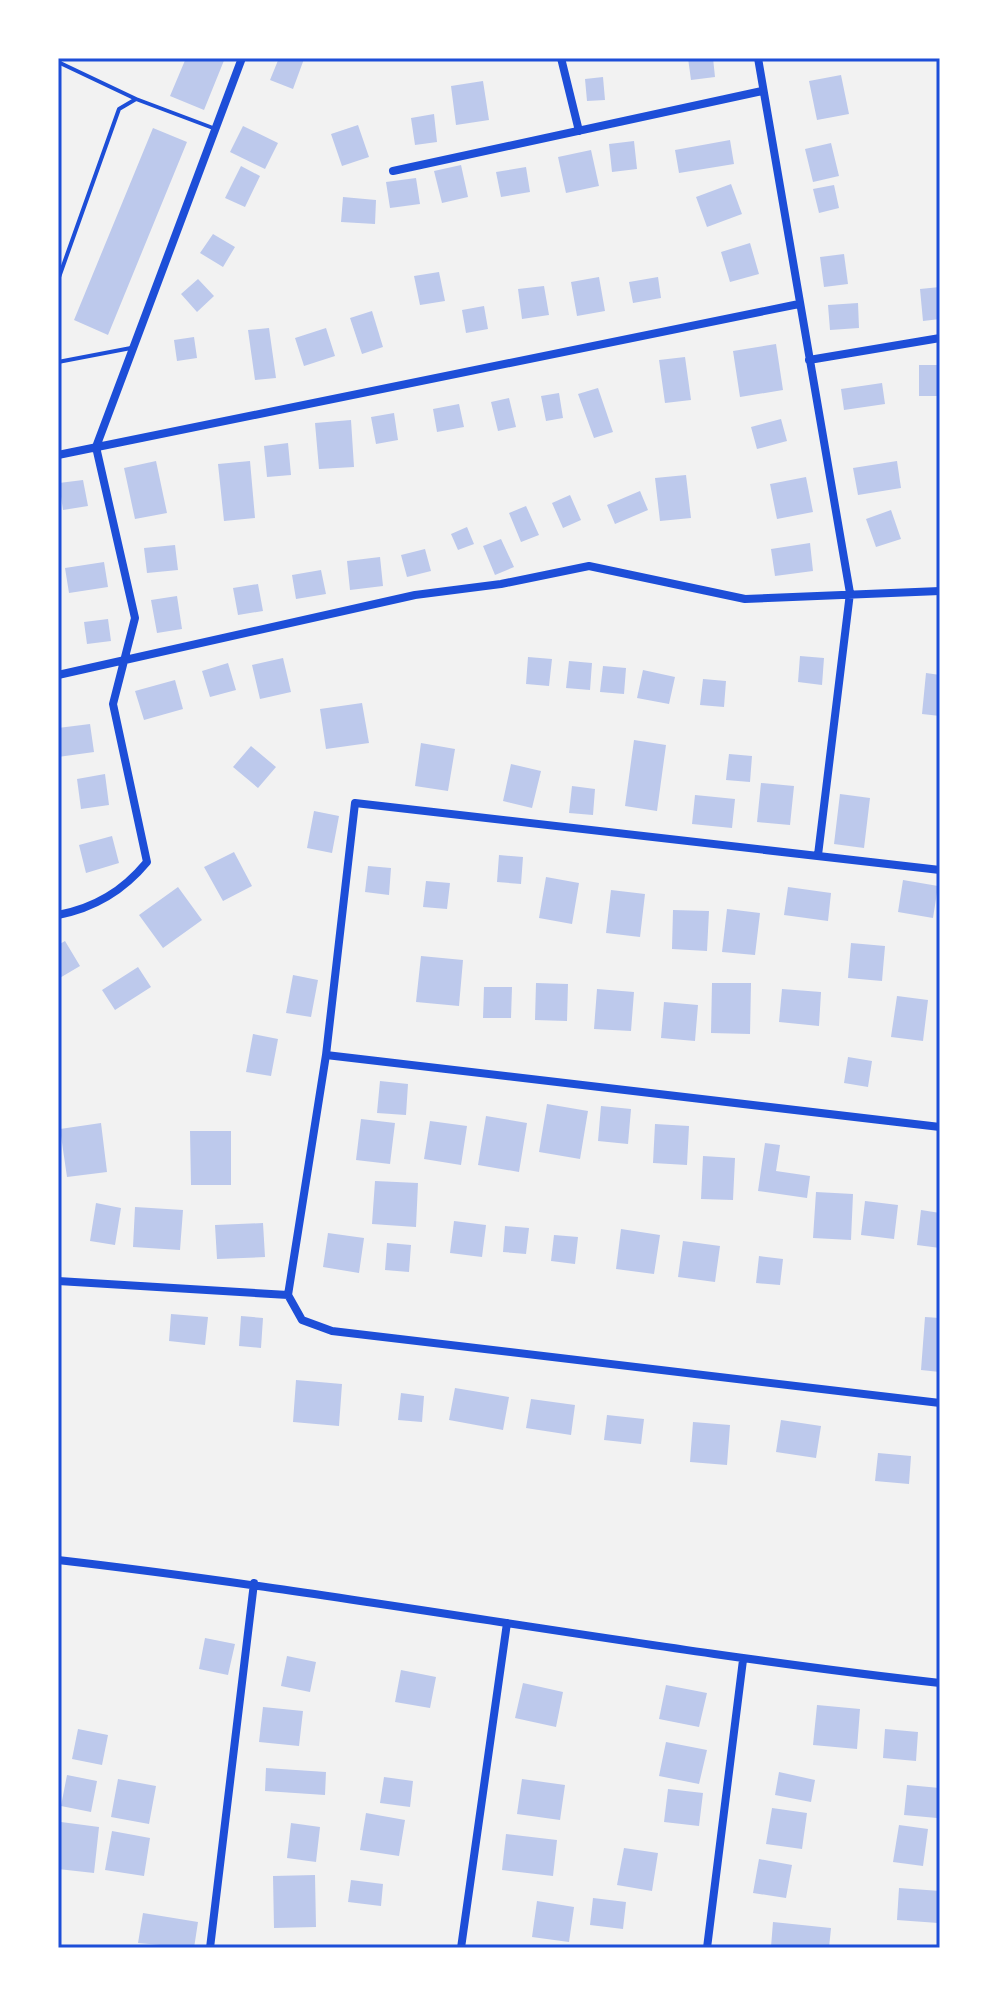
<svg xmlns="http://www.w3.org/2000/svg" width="998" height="2006" viewBox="0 0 998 2006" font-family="'Nunito Sans',sans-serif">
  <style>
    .building { fill: #bdc9ec }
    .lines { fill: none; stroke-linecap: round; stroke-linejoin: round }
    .service { stroke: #1d4ed8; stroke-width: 4 }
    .minor { stroke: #1d4ed8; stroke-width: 8 }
    .neatline { fill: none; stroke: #1d4ed8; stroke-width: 3 }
  </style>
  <rect width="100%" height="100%" fill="#f2f2f2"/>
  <!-- building -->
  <path class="building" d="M186,58h39l-21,52 -34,-14z
    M279,58l25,1 -11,30 -23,-9z
    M688,58h25l2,19 -24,3z
    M841,75l8,39 -32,6 -8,-39z
    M603,77l2,23 -18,1 -2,-22z
    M483,81l6,39 -33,5 -5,-39z
    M434,114l3,28 -22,3 -4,-27z
    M358,125l11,32 -27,9 -11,-32z
    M243,126l35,17 -13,26 -35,-17z
    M153,128l34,14 -79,193 -34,-15z
    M730,140l4,24 -55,9 -4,-23z
    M634,141l3,28 -25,3 -3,-28z
    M831,143l8,33 -26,6 -8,-33z
    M591,150l8,36 -33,7 -8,-36z
    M461,165l7,32 -26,6 -8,-32z
    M241,166l19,10 -15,31 -20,-9z
    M526,167l4,25 -29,5 -5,-25z
    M416,178l4,26 -30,4 -4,-26z
    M731,184l11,30 -35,13 -11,-30z
    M834,185l5,23 -20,5 -6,-24z
    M343,197l33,3 -1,24 -34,-2z
    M213,234l22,13 -12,20 -23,-14z
    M750,243l9,31 -29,8 -9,-30z
    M844,254l4,30 -24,3 -4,-30z
    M439,272l6,29 -25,4 -6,-29z
    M599,277l6,34 -28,5 -6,-34z
    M658,277l3,21 -28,5 -4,-21z
    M198,279l16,17 -17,16 -16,-18z
    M544,286l5,29 -27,4 -4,-30z
    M940,287v32l-17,2 -3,-32z
    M858,303l1,25 -29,2 -2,-25z
    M484,306l4,23 -22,4 -4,-23z
    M372,311l11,36 -21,7 -12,-36z
    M269,328l7,50 -21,2 -7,-50z
    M326,328l9,28 -31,10 -9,-28z
    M194,337l3,21 -20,3 -3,-21z
    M776,344l7,46 -43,7 -7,-46z
    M685,357l6,43 -26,3 -6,-43z
    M919,365h21v31h-21z
    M882,383l3,21 -41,6 -3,-21z
    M598,388l15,44 -19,6 -16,-44z
    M559,393l4,25 -17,3 -5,-25z
    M509,398l7,29 -18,4 -7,-29z
    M459,404l5,23 -27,5 -4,-23z
    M394,413l4,27 -22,4 -5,-27z
    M781,419l6,22 -30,8 -6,-22z
    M351,420l3,47 -35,2 -4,-46z
    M288,443l3,32 -24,2 -3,-31z
    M156,461l11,52 -32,6 -11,-51z
    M250,461l5,57 -31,3 -6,-57z
    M897,461l4,27 -43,7 -5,-27z
    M686,475l5,43 -31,3 -5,-43z
    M806,477l7,35 -36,7 -7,-35z
    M83,480l5,26 -25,4 -4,-27z
    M640,491l8,19 -33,14 -8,-19z
    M570,495l11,25 -18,8 -11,-25z
    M526,506l13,29 -18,7 -12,-29z
    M891,510l10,29 -25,8 -10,-28z
    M467,527l7,17 -16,6 -7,-16z
    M501,539l13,28 -19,8 -12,-29z
    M810,543l3,28 -38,5 -4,-27z
    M175,545l3,25 -31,3 -3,-25z
    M425,549l6,22 -24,6 -6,-22z
    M380,557l3,29 -33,4 -3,-29z
    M104,562l4,25 -39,6 -4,-25z
    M321,570l5,24 -30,5 -4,-24z
    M258,584l5,27 -25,4 -5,-27z
    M177,596l5,33 -25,4 -6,-33z
    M108,619l3,22 -24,3 -3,-22z
    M800,656l24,2 -2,27 -24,-3z
    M528,657l24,2 -3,27 -23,-2z
    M283,658l8,34 -31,7 -8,-34z
    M569,661l23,2 -2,27 -24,-2z
    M228,663l8,27 -26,7 -8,-26z
    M603,666l23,2 -2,26 -24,-2z
    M643,670l32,7 -6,27 -32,-6z
    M926,673l14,2v41l-18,-2z
    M703,679l23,2 -2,26 -24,-2z
    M175,680l8,29 -39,11 -9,-29z
    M362,703l7,40 -43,6 -6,-40z
    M90,724l4,28 -36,5v-29z
    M634,740l32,5 -9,66 -32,-5z
    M421,743l34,6 -7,42 -33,-5z
    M251,746l25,21 -18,21 -25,-21z
    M729,754l23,2 -2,26 -24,-2z
    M511,764l30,7 -9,37 -29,-7z
    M105,774l4,31 -28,4 -4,-30z
    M761,783l33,3 -4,39 -33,-3z
    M572,786l23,3 -2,26 -24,-2z
    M840,794l30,4 -6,50 -30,-4z
    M695,795l40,4 -3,29 -40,-4z
    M314,811l25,5 -7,37 -25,-5z
    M112,836l7,27 -33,10 -7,-28z
    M234,852l18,34 -29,15 -19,-34z
    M499,855l24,2 -2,27 -24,-2z
    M368,866l23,2 -2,27 -24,-3z
    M546,877l33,6 -7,41 -33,-6z
    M903,880l35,6 -5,32 -35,-6z
    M426,881l24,2 -3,26 -24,-2z
    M178,887l24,33 -39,28 -24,-33z
    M788,887l43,6 -3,28 -44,-6z
    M611,890l34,4 -5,43 -34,-4z
    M727,909l33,4 -5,42 -33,-3z
    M673,910l36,1 -2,40 -35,-2z
    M65,941l15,25 -22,13v-34z
    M851,943l34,3 -3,35 -34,-3z
    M421,956l42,4 -4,46 -43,-4z
    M138,967l13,20 -36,23 -13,-20z
    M293,975l25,5 -7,37 -25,-4z
    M536,983l32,1 -1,37 -32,-1z
    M712,983h39l-1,51 -39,-1z
    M484,987h28l-1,31h-28z
    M597,989l37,3 -3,39 -37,-2z
    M782,989l39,3 -2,34 -40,-4z
    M897,996l31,4 -5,41 -32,-4z
    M664,1002l34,3 -3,36 -34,-3z
    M253,1034l25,5 -7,37 -25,-4z
    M848,1057l24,4 -4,26 -24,-4z
    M380,1081l28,3 -2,31 -29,-2z
    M547,1104l41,7 -8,48 -41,-7z
    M601,1106l30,3 -3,35 -30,-3z
    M486,1116l41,7 -8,49 -41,-7z
    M361,1119l34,4 -5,41 -34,-4z
    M430,1121l37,5 -6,39 -37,-6z
    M101,1123l6,49 -40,5 -7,-48z
    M655,1124l34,2 -2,39 -34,-2z
    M190,1131h41v54h-40z
    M765,1143l15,2 -4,26 34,5 -3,22 -49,-7z
    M703,1156l32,2 -2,42 -32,-1z
    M375,1181l43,2 -2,44 -44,-3z
    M816,1192l37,2 -2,46 -38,-2z
    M865,1201l33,4 -4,34 -33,-4z
    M96,1203l25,5 -6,37 -25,-4z
    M135,1207l48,3 -3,40 -47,-3z
    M921,1210l19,3v35l-23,-3z
    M454,1221l32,4 -4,32 -32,-4z
    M263,1223l2,34 -48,2 -2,-34z
    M505,1226l24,2 -3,26 -23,-2z
    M621,1229l39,6 -6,39 -38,-5z
    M328,1233l36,5 -5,35 -36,-6z
    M554,1235l24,2 -3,27 -24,-3z
    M683,1241l37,5 -5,36 -37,-5z
    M387,1243l24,2 -2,27 -24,-2z
    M759,1256l24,3 -3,26 -24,-2z
    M171,1314l37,3 -3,28 -36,-4z
    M241,1316l22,2 -2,30 -22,-2z
    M925,1317l15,1v54l-19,-2z
    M296,1380l46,4 -3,42 -46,-4z
    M455,1388l54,9 -6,33 -54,-10z
    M401,1393l23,3 -2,26 -24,-2z
    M531,1399l44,6 -4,30 -45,-7z
    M607,1415l37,4 -3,25 -37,-4z
    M781,1420l40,6 -5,32 -40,-6z
    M693,1422l37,3 -3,40 -37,-3z
    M878,1453l33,3 -2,28 -34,-3z
    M205,1638l30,6 -7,31 -29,-6z
    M287,1656l29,6 -6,30 -29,-6z
    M401,1670l35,7 -6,31 -35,-6z
    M523,1683l40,9 -7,35 -41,-9z
    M666,1685l41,8 -8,34 -40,-8z
    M817,1705l43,4 -3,40 -44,-4z
    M263,1707l40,4 -4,35 -40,-4z
    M78,1729l30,6 -6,30 -30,-6z
    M885,1729l33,3 -2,29 -33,-3z
    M666,1742l41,8 -8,34 -40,-8z
    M266,1768l60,4 -1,23 -60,-4z
    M779,1772l36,8 -4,22 -36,-7z
    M67,1775l30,6 -6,31 -30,-6z
    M384,1777l29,4 -3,26 -30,-4z
    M118,1779l38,7 -7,38 -38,-7z
    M522,1779l43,6 -5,35 -43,-6z
    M907,1785l33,3 -3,30 -33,-3z
    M668,1789l35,4 -4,33 -35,-4z
    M772,1808l35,5 -5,36 -36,-5z
    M366,1813l39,7 -6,36 -39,-6z
    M61,1822l38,5 -5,46 -36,-4z
    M291,1823l29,4 -4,35 -29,-4z
    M899,1825l29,4 -5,37 -30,-4z
    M112,1831l38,7 -6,38 -39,-6z
    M506,1834l51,6 -4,36 -51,-6z
    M624,1848l34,5 -6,38 -35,-6z
    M759,1859l33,6 -6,33 -33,-5z
    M315,1875l1,52 -42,1 -1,-52z
    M351,1880l32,4 -2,22 -33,-4z
    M899,1888l41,3 -2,32 -41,-3z
    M593,1898l33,4 -3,27 -33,-4z
    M537,1901l37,6 -5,35 -37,-5z
    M143,1913l55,9 -4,26 -56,-5z
    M773,1922l58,6 -2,20 -58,-1z"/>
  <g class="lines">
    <!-- service -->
    <path class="service" d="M58,62l78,37
      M58,280l61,-171 17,-10 77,29
      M58,362l73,-14"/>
    <!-- minor -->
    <path class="minor" d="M561,58l18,73
      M758,58l92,535 -32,262
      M393,171l369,-80
      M809,360l131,-22
      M58,455l741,-151
      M58,675l357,-80 86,-11 88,-18 156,33 195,-8
      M58,915c37,-7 65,-24 89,-53l-34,-158 22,-86 -39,-171 146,-389
      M326,1055l614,72
      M58,1281l230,14 38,-240 29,-252 585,67
      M288,1295l14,25 30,11 608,72
      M58,1560c295,34 587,90 882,123
      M210,1948l44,-365
      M461,1948l46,-325
      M707,1948l36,-288"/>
  </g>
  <!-- border -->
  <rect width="998" height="2006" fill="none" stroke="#ffffff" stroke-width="120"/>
  <rect x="60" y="60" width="878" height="1886" class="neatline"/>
</svg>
